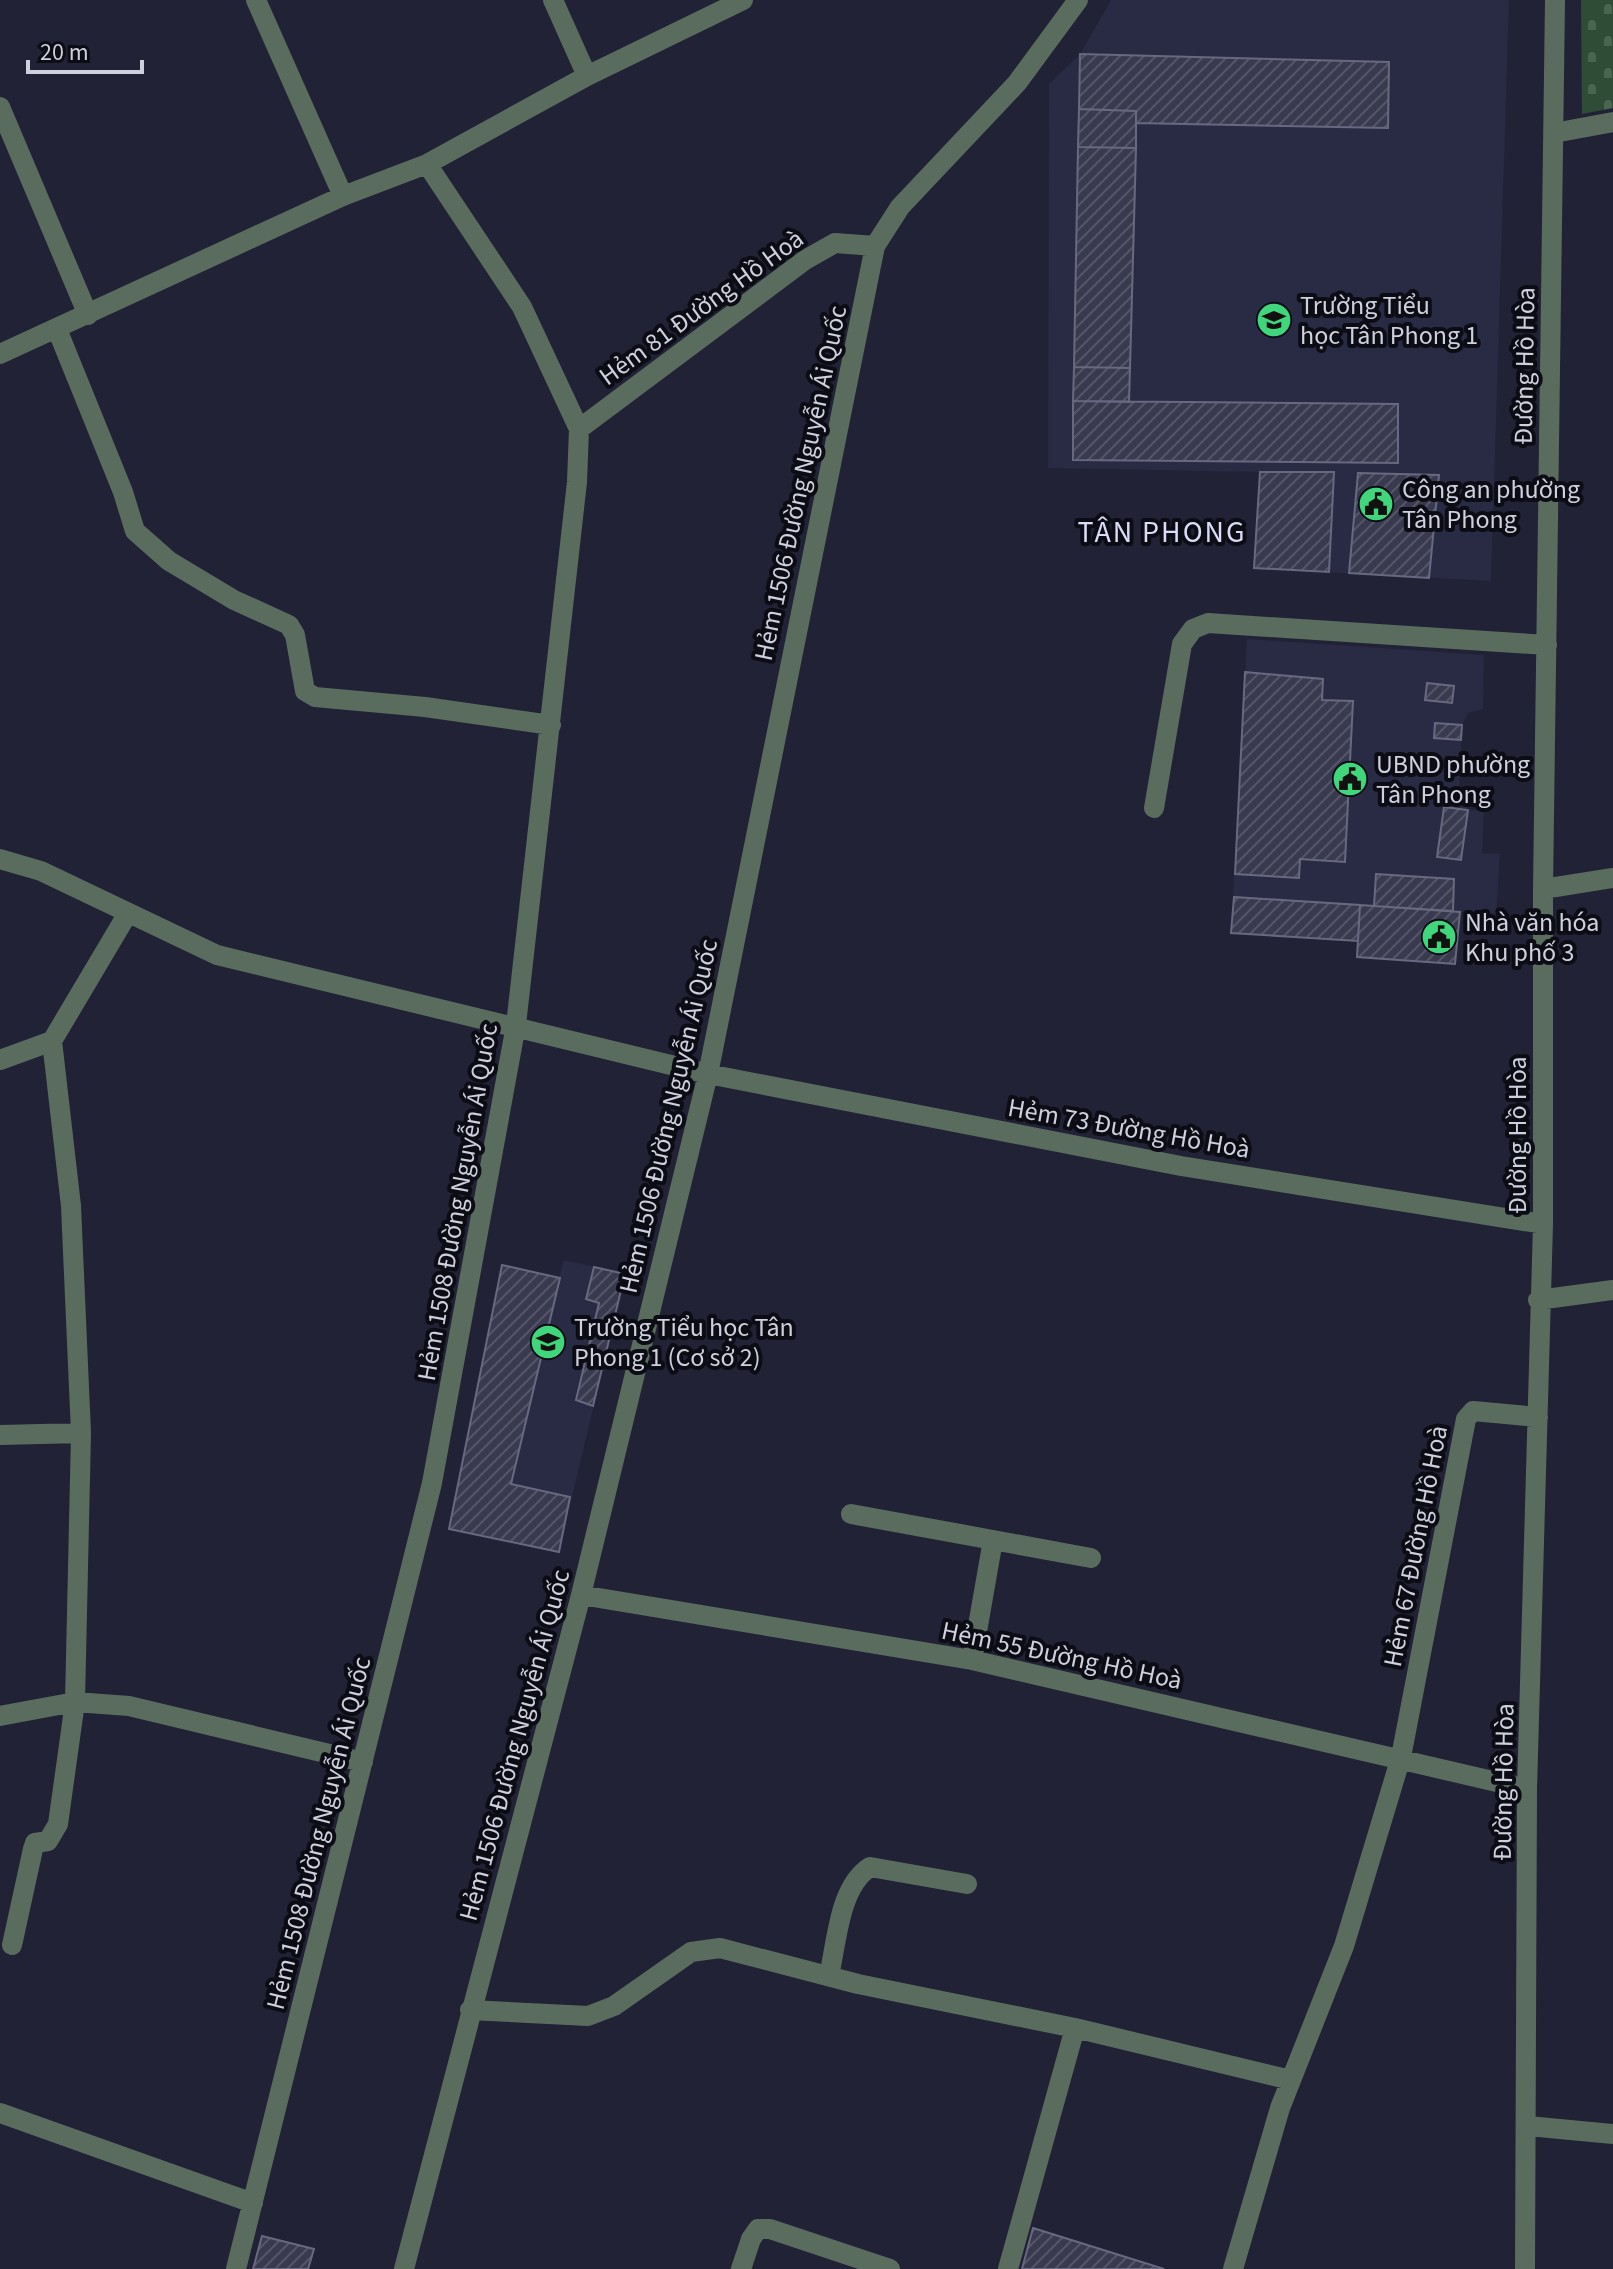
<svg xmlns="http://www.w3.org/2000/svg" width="1613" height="2269" viewBox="0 0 1613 2269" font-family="'Source Sans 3',sans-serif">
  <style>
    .built { fill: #292a44 }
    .cemetery { fill: url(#cemetery-stones) }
    .building { fill: url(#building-hatch); stroke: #686981; stroke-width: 2 }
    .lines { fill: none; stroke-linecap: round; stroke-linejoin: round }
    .minor { stroke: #5a6c5e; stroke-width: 20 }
    .labels { text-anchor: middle; stroke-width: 8; stroke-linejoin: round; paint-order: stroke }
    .poi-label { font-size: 26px; fill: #cfd0de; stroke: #0c0c15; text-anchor: start }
    .street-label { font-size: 26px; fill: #cfd0de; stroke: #0c0c15 }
    .quarter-label { font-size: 30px; letter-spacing: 2px; fill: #dadcf7; stroke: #0c0c15 }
  </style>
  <defs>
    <pattern id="cemetery-stones" width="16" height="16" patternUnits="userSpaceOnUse" patternTransform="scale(2)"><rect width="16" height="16" fill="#2e4c36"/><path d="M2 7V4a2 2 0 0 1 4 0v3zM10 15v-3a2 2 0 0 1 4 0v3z" fill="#4b6553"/></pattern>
    <pattern id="building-hatch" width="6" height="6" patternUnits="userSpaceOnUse" patternTransform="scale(2)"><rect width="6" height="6" fill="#393a4f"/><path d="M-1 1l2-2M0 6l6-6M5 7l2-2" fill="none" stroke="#555568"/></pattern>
  </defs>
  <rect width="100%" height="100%" fill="#212236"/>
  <!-- built -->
  <path class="built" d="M1111,0h398l-18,581 -237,-13 6,-96 -212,-4 1,-384 31,-30z
    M1247,639l237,16 -1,54 -15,4 -6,12 -3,65 9,20 16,1 -2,42 18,1 -4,60 -136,-9 -2,36 -127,-8z
    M564,1260l61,14 -66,278 -110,-23 53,-264 57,13z"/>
  <!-- cemetery -->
  <path class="cemetery" d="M1581,0h32v108l-31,6z"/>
  <!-- building -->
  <path class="building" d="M1080,54l309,8 -1,66 -252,-5v-12l-57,-2z
    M1079,109l57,2v37l-58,-1z
    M1078,147l58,1 -6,220 -56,-1z
    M1074,367l56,1 -1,34 -56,-1z
    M1073,401l325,3v59l-325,-3z
    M1260,472h74l-5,100 -75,-4z
    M1358,473l81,2 -10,103 -80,-5z
    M1245,672l78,7 -1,21 31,1 -8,161 -45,-3 -1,19 -64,-4z
    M1427,683l27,3 -2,17 -27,-3z
    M1435,723l27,2 -1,15 -27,-2z
    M1444,807l24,3 -7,50 -24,-3z
    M1376,874l78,5 -1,32 -79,-5z
    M1234,897l126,8 -2,36 -127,-8z
    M1360,905l100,7 -5,52 -98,-7z
    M502,1265l58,13 -49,206 59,13 -11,55 -110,-23z
    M594,1267l31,7 -32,132 -17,-6 23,-97 -13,-4z
    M1033,2228l131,41h-142z
    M262,2236l52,13 -6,20h-55z"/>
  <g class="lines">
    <!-- minor -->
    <path class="minor" d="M256,0l87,196
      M553,0l34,76
      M0,107l88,208
      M1554,133l59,-11
      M57,329l66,163 12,39 34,30 65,39 55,25 6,10 10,56 10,6 110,10 126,18
      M0,354l343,-158 84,-32 160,-88 156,-76
      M579,429l226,-169 30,-17 40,3 25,-39 117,-124 61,-83
      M1154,808l28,-164 11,-15 15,-6 339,22
      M0,859l41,12 176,84 491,119 473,92 362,58
      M1543,889l70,-11
      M0,1060l52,-19 76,-128
      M1538,1300l75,-10
      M0,1435l81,-2
      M851,1514l142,26
      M581,1595l391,65 555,129
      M972,1660l21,-120 98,18
      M0,1716l75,-14 54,4 234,56
      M12,1945l21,-96 2,-6 13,-2 10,-17 17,-122 6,-269 -10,-227 -19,-165
      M829,1976c8,-35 10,-89 41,-109l97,17
      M470,2010l118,6 26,-10 77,-54 29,-4 138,36 217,44 216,52
      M0,2113l253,90
      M1528,2126l85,8
      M236,2269l196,-786 84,-458 61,-543 2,-53 -57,-122 -95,-143
      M404,2269l177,-674 127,-521 167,-828
      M741,2269l10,-30 7,-10h12l120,40
      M1008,2269l67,-241
      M1233,2269l47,-161 64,-162 57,-189 65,-338 7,-8 65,6
      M1525,2269l2,-480 16,-565v-335l12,-889"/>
  </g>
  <!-- icons -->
  <defs>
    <symbol id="school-disc" viewBox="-11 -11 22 22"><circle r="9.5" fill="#40d77c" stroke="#0c0c15"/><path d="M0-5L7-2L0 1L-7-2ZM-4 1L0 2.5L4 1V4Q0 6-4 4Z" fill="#111"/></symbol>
    <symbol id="civic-disc" viewBox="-11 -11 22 22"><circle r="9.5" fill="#40d77c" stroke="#0c0c15"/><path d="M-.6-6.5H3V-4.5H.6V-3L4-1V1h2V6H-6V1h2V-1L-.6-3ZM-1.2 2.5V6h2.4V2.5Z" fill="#111"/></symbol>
  </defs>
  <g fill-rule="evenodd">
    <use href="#school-disc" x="1254" y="300" width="40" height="40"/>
    <use href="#civic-disc" x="1356" y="484" width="40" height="40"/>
    <use href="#civic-disc" x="1330" y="759" width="40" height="40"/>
    <use href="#civic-disc" x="1419" y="917" width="40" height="40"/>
    <use href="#school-disc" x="528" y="1322" width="40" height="40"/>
  </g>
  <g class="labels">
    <!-- poi labels -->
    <g class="poi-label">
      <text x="1300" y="314">Trường Tiểu<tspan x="1300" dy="30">học Tân Phong 1</tspan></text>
      <text x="1402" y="498">Công an phường<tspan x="1402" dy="30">Tân Phong</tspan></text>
      <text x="1376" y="773">UBND phường<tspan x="1376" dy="30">Tân Phong</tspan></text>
      <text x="1465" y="931">Nhà văn hóa<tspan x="1465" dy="30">Khu phố 3</tspan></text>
      <text x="574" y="1336">Trường Tiểu học Tân<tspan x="574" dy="30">Phong 1 (Cơ sở 2)</tspan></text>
    </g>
    <!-- street labels -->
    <g class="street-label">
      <text transform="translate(701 307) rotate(-36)" y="9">Hẻm 81 Đường Hồ Hoà</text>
      <text transform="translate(1524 366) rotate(-89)" y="9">Đường Hồ Hòa</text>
      <text transform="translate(800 483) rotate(-78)" y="9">Hẻm 1506 Đường Nguyễn Ái Quốc</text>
      <text transform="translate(668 1116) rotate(-77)" y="9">Hẻm 1506 Đường Nguyễn Ái Quốc</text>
      <text transform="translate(1129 1128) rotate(10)" y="9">Hẻm 73 Đường Hồ Hoà</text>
      <text transform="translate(1517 1135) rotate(-90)" y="9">Đường Hồ Hòa</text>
      <text transform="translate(457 1202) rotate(-80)" y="9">Hẻm 1508 Đường Nguyễn Ái Quốc</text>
      <text transform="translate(1415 1546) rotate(-79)" y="9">Hẻm 67 Đường Hồ Hoà</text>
      <text transform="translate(1062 1655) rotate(12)" y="9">Hẻm 55 Đường Hồ Hoà</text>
      <text transform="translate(514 1745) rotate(-75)" y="9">Hẻm 1506 Đường Nguyễn Ái Quốc</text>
      <text transform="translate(1503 1782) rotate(-89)" y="9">Đường Hồ Hòa</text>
      <text transform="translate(318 1833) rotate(-76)" y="9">Hẻm 1508 Đường Nguyễn Ái Quốc</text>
    </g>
    <!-- quarter labels -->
    <g class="quarter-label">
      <text x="1162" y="542">TÂN PHONG</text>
    </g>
  </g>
  <!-- scale -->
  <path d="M28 60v12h114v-12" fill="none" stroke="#cfd0de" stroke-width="4"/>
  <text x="40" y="60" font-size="24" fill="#cfd0de" stroke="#0c0c15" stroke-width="6" paint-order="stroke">20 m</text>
</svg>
